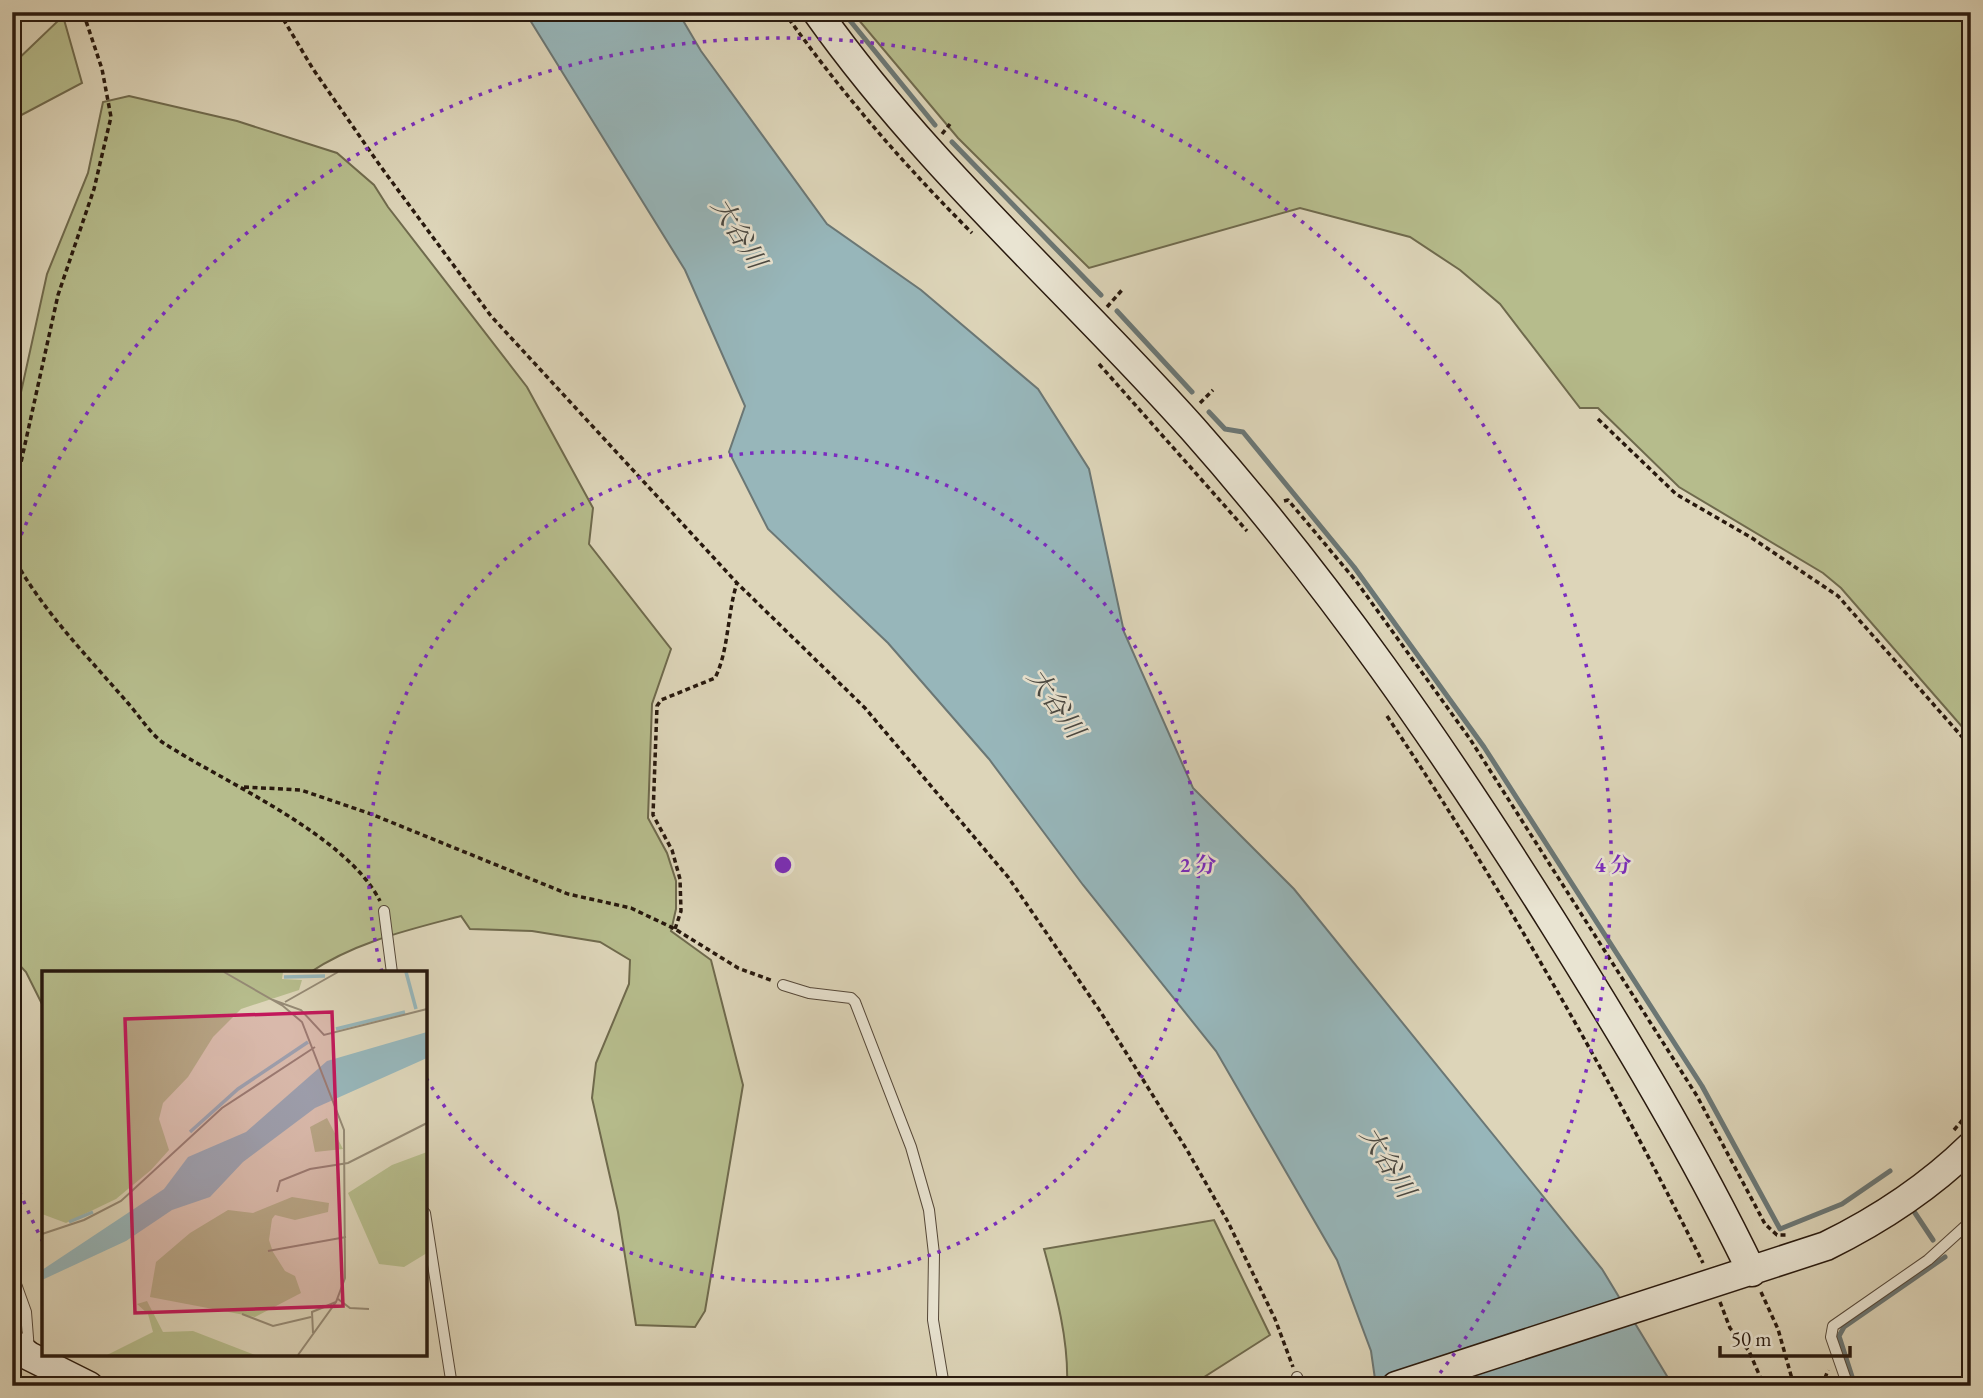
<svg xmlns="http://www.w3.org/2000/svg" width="1983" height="1398" viewBox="0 0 1983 1398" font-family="'EB Garamond','Noto Serif JP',serif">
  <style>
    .green { fill: #b6bc8c; stroke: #6f6a4d; stroke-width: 2 }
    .water { fill: #97b6ba; stroke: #6b7775; stroke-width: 2 }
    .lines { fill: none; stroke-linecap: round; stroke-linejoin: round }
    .stream { stroke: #6b7775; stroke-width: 5 }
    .lane-casing { stroke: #554839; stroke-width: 12 }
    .secondary-casing { stroke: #28190e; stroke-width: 31 }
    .path { stroke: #28190e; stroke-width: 3.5; stroke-dasharray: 5 3.5; stroke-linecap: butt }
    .lane { stroke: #e9e4d2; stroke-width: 10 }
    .secondary { stroke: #e9e4d2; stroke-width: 28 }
    .ring { fill: none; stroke: #7b2cbf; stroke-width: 3.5; stroke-dasharray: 3.5 7 }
    .labels { text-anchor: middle; stroke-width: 5; stroke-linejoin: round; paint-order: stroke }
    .water-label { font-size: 26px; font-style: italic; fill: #494842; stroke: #e9e4d2 }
    .inset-river { fill: none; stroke: #97b6ba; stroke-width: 3.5 }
    .inset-road { fill: none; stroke: #958a75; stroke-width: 2 }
    .view { fill: #c2185b; fill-opacity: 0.15; stroke: #c2185b; stroke-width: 3.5 }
    .inset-edge { fill: none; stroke: #28190e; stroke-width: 3.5 }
    .centre { fill: #7b2cbf; stroke: #e9e4d2; stroke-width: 3.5 }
    .ring-label { font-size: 21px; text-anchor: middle; font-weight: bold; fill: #7b2cbf; stroke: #e9e4d2; stroke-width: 5; stroke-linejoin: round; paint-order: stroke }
  </style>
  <rect width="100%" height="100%" fill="#ddd5b9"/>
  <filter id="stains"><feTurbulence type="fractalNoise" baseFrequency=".00286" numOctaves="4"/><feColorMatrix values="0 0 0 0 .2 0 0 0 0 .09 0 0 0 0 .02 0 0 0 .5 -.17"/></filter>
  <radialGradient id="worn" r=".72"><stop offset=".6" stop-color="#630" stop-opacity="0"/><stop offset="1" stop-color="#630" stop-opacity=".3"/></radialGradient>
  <!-- green -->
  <path class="green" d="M852,12h1119v725l-130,-149 -18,-15 -144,-86 -81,-79h-18l-80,-104 -40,-34 -50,-33 -110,-29 -211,60 -131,-130z
    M63,16l19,67 -70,37v-55z
    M129,96l108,25 100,32 37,32 14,22 139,180 66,121 -4,36 82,105 -19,55 -4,114 19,35 9,28v28l-5,22 40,29 32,125 -38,226 -10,16 -59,-2 -18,-113 -26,-114 4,-35 33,-79 1,-24 -30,-18 -68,-11 -62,-2 -9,-13c-53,14 -106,26 -152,57h-265v35l-18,-36 -14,-15v-524l35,-159 41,-101 15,-71z
    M1214,1220l56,115 -80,51h-123c2,-46 -11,-93 -23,-137z"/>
  <!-- water -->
  <path class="water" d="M525,12h153l23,39 126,173 94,66 117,99 51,80 35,163 69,156 101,101 308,380 71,117h-297l-5,-35 -34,-91 -121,-209 -133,-166 -94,-126 -101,-116 -120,-114 -39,-77 16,-46 -60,-136z"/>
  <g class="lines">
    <!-- stream -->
    <path class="stream" d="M843,12l92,113
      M952,142l149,153
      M1117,311l75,81
      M1209,412l16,17 18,3 111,135 130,180 218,339 78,143 62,-25 48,-33
      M1915,1213l18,27
      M1855,1386l-16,-50 5,-9 101,-70"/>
    <defs>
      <path id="lane" d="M384,911l8,62
        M783,985l26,8 42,5 4,4 56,145 18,63 5,44 -1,66 11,66
        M425,1213l27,173
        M12,1273l14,39 3,39
        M1297,1377l4,9
        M39,1386l9,-16
        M1848,1386l-17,-49 2,-11 95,-66 43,-39"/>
      <path id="secondary" d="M817,12c109,154 251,277 376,417 135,152 251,320 359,492 72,115 141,229 200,351
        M12,1343l17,13 60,30
        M1396,1386l430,-140c53,-26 102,-58 145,-100"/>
    </defs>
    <!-- lane casing -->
    <use href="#lane" class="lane-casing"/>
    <!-- secondary casing -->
    <use href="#secondary" class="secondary-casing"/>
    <!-- path -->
    <path class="path" d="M279,12l34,57 68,98 110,149 246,267 128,125 143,169 92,134 87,139 41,72 47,97 18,48
      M784,12c56,79 119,152 188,221
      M942,134l8,-10
      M1107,307l15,-17
      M1099,364l148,167
      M1200,403l13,-13
      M1598,419l78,75 76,44 86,58 133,151
      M1284,501l4,-1 68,81 114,158 227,357 68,128 12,11h9
      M12,503l46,-208 36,-106 17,-72 -9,-48 -19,-57
      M12,555c29,54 75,101 115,147 11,12 22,30 35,40 61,40 184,92 218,159
      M1387,716c117,175 221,358 316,547
      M244,787l57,3 70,24 197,80 63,14 44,21 63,39 35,13
      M675,929l6,-18 -1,-32 -8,-29 -19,-35 4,-109 4,-6 54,-22c14,-28 12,-64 22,-95
      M1954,1130l17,-20
      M1761,1292l17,37 16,57
      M1720,1302l10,26 19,23 15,35
      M1822,1386l6,-16"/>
    <!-- lane -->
    <use href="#lane" class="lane"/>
    <!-- secondary -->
    <use href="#secondary" class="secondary"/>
  </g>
  <!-- distance rings -->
  <g class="ring">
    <path d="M382 972A415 415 0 1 1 425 1076"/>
    <path d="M43 1242A830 830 0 0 1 13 1176M13 554A830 830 0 1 1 1433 1382"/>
  </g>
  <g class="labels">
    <!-- water labels -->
    <g class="water-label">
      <text transform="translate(739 233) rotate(58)" y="9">大谷川</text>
      <text transform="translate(1056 703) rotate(55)" y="9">大谷川</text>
      <text transform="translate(1388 1162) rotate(58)" y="9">大谷川</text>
    </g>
  </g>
  <!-- overview -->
  <g transform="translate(42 971)">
    <rect width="385" height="385" fill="#ddd5b9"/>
    <path d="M2,1h239l-1,7 20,1 -3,10 -58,19 -28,28 -25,40 -25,26 -4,16 10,31 -18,20 -35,29 -50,24 -24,-9zM285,147l16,31 -28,3 -5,-25zM385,181v101l-23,14 -25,-3 -31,-71 44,-28zM250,226l37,6 -1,9 -33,8 -20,-5 -3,4 -3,21 4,12 12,19 10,5 6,17 -46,24 -105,-20 6,-35 34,-29 38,-23 25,3zM105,330l16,31 30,-1 62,24h-148l46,-23 -5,-18 -11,-10z" fill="#b6bc8c"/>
    <path d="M385,61v26l-112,50 -72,54 -33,35 -38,13 -46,31 -84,39v-10l122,-81 24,-32 58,-25 81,-71z" fill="#97b6ba"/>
    <path class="inset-river" d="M364,1l10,37M242,6l41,-1M294,58l69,-17M148,161l48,-43 70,-47M27,251l24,-10"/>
    <path class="inset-road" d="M182,1l59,34 19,16 42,108 1,148 -9,24 -38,53M231,29l28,10 23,25 103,-26M243,31l53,-30M235,221l3,-11 30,-12 38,-6 79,-40M0,263l42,-14 37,-19 101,-93 93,-61M226,280l78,-14M296,328l12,9 19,1M200,343l31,12 38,-9M271,362l-1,-21 24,-10"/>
    <path class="view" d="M290,41l11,294 -208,7 -10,-294z"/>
    <rect width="385" height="385" class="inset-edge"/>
  </g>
  <circle cx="783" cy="865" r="10" class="centre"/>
  <g class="ring-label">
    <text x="1198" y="872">2 分</text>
    <text x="1613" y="872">4 分</text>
  </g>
  <!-- margin -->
  <rect width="1983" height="1398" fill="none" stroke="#ddd5b9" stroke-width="42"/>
  <rect x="14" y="14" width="1955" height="1370" fill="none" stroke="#28190e" stroke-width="3.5"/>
  <rect x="21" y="21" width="1941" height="1356" fill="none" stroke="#28190e" stroke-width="2"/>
  <!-- scale -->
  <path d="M1720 1346v10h130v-10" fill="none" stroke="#28190e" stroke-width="3.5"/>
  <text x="1731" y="1346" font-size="21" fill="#28190e" stroke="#e9e4d2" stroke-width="5" paint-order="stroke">50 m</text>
  <rect width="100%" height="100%" filter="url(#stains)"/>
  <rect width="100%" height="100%" fill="url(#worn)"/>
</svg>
